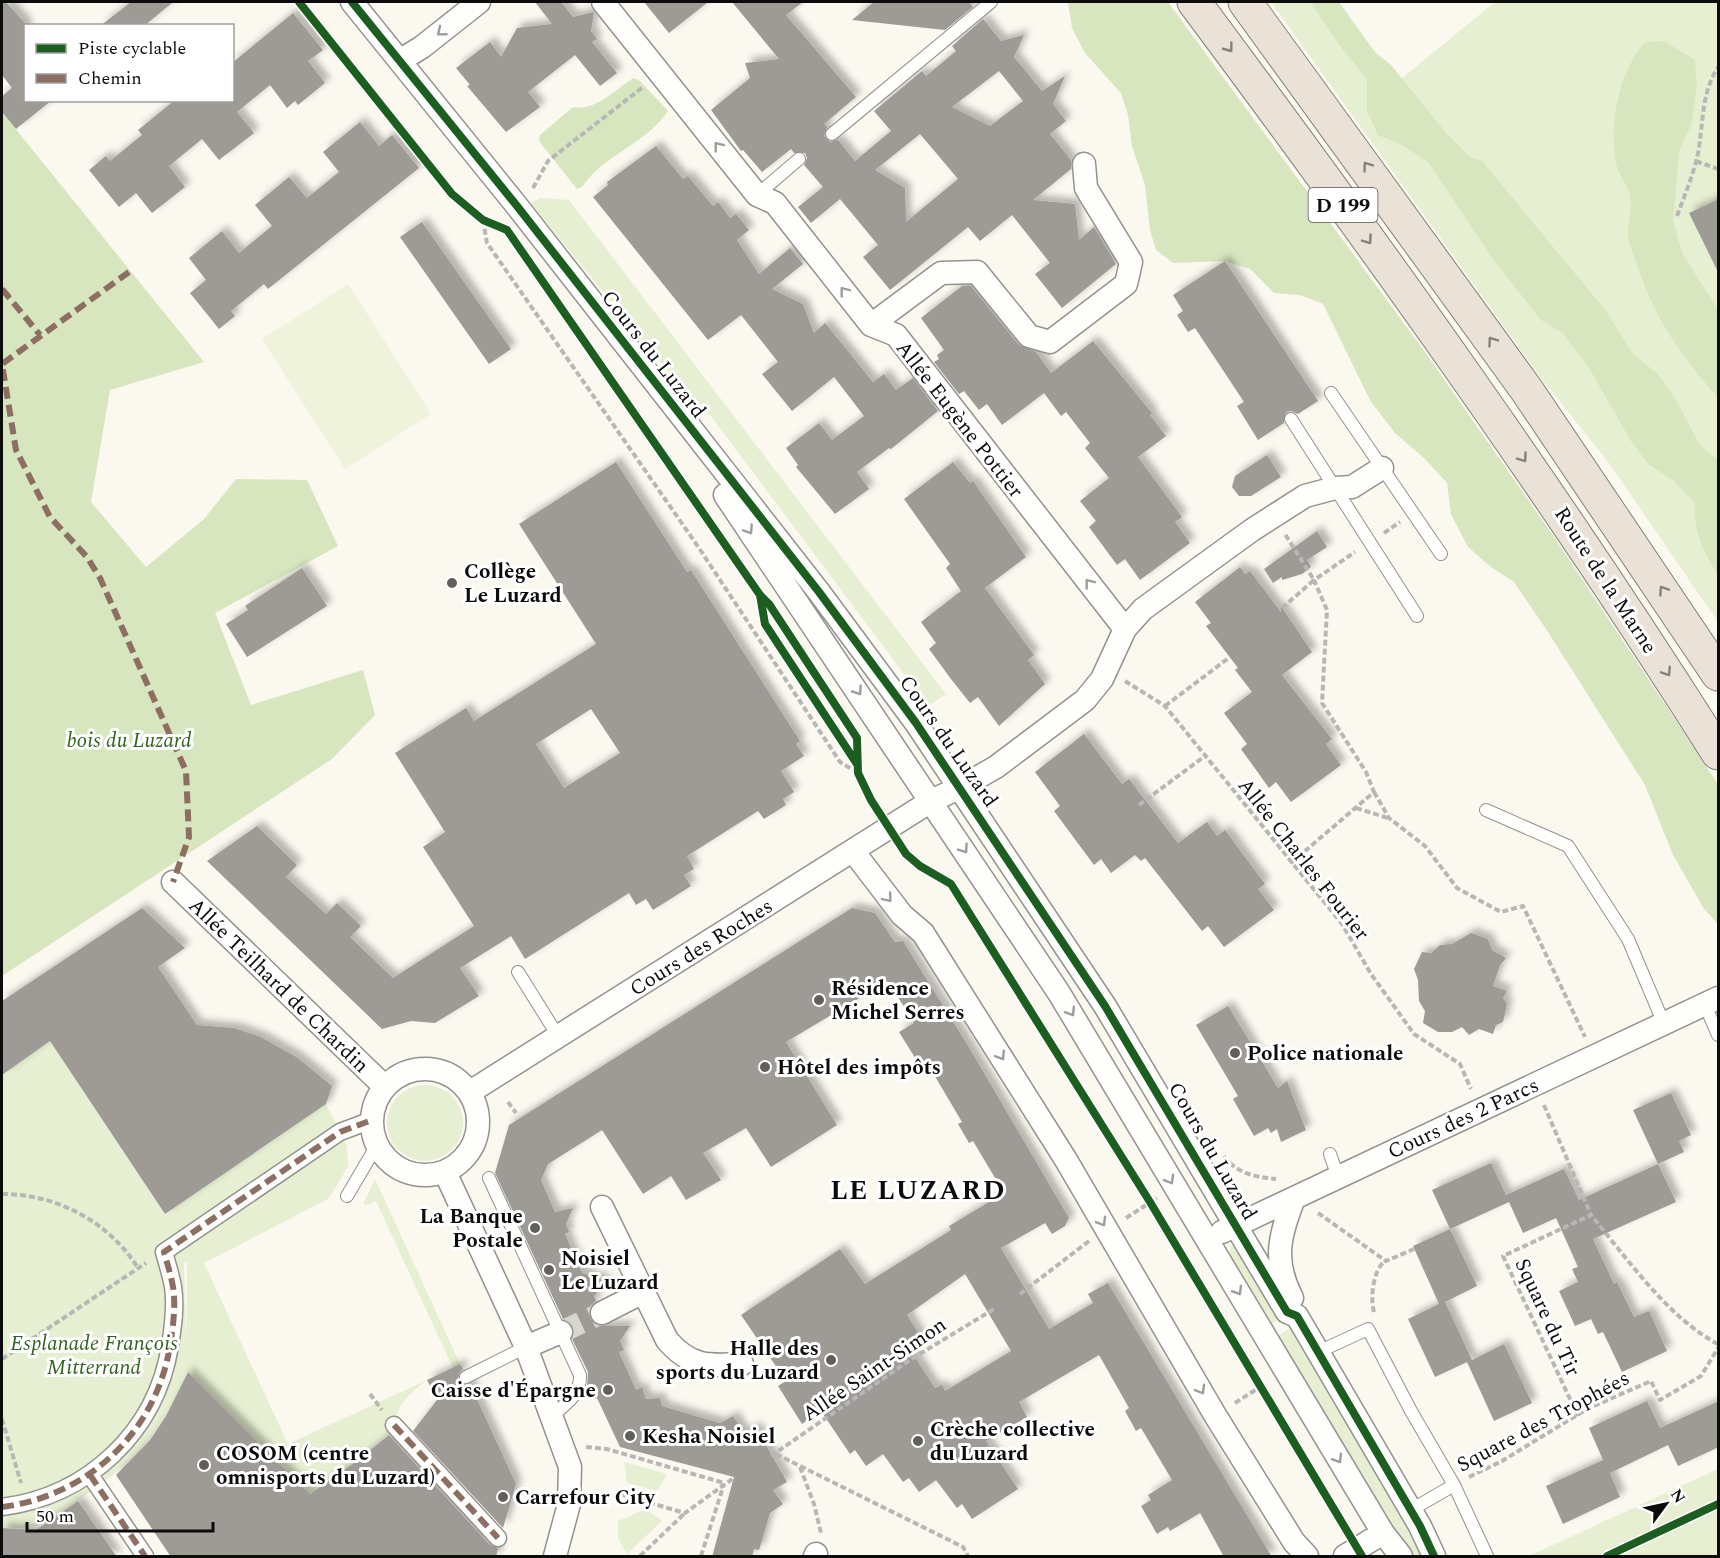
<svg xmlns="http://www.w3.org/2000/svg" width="1720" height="1558" viewBox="0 0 1720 1558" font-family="Spectral,serif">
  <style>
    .green { fill: #e6efd1; fill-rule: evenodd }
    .forest { fill: #d7e6bf }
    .pitch { fill: #eff3db }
    .building { fill: #9e9a96; fill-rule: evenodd; filter: url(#shadow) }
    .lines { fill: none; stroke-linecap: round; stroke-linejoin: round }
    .minor-tunnel { stroke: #d7d5ce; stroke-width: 22; stroke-dasharray: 22 11; stroke-linecap: butt }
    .service-casing { stroke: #94928f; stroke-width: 14 }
    .pedestrian-casing { stroke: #94928f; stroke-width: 19 }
    .minor-casing { stroke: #94928f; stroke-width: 25 }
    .trunk-casing { stroke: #81807c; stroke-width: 35 }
    .path { stroke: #b7b7b5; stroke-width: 4; stroke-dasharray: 6 3; stroke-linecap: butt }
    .service { stroke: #fefefd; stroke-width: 12 }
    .pedestrian { stroke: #fefefd; stroke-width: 16 }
    .minor { stroke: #fefefd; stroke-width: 22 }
    .trunk { stroke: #eae1d7; stroke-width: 33 }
    .quiet { stroke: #8d6e63; stroke-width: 6; stroke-dasharray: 12 6; stroke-linecap: butt }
    .cycleway-casing { stroke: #fff; stroke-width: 11 }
    .cycleway { stroke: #1b5e20; stroke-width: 8 }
    .oneway { stroke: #9d9d9d }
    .oneway2 { stroke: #86817c }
    .poi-dot { fill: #605f5c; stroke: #fff; stroke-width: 2 }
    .labels { text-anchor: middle; stroke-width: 6; stroke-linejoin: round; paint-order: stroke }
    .shield { fill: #fff; stroke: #555; stroke-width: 1.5 }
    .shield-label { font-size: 20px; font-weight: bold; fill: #0c0c0c }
    .street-label { font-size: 21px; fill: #0c0c0c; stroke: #fff }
    .poi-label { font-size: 21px; font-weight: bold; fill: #0c0c0c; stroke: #fff; text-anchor: start }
    .park-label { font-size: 21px; font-style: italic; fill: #32621f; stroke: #fff }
    .district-label { font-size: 27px; font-weight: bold; letter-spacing: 1.5px; fill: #0c0c0c; stroke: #fff }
  </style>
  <defs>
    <filter id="shadow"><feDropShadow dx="5.5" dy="-5.5" stdDeviation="3" flood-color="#0004"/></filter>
  </defs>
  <rect width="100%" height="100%" fill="#fbf8f0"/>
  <!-- green -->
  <path class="green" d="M1271,2h56l69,81 99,-81h223v620l-109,-159 -68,-85z
    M540,198l29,2 377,494 -18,12 -218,-291 -8,-2 -15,-17 -156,-193z
    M50,1041l115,173 161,-110 21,42 1,21 -20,32 -124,64 84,181 139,-64c-20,15 -31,26 -35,52l-38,31 -44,31 -123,-122c-26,62 -52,90 -107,127 -31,22 -39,31 -78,29v-453zM187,1261l-1,85 -2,-83z
    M387 1123a38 38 0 1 1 76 0a38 38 0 1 1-76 0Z
    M375,1179l85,185 -7,4 -77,-167 -9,4 -4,-1z
    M1237,1244l46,73 -12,7 -42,-70 2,-8z
    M1290,1328l136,228h-17l-131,-220z
    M624,1462l43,12 -10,17 -30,-8z
    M1718,1469v87h-189z
    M646,1509l16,12 -35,33 -9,-16v-17z"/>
  <!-- forest -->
  <path class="forest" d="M1068,2h100l257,350 127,182 166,250v140l-14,-15 -31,-54 -28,-70 -97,-153 -34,-50 -23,-15 -23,-20 -17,-33 -4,-31 -23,-25 -29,-25 -24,-31 -48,-98 -23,-9 -26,-2 -24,-24 -25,-8 -52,2 -17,-13 -6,-20 -5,-45 -13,-39 -4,-31 -7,-22 -36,-40 -13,-25z
    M1310,2h29l36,50 16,13 56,69 22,22 14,6 123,149 27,43 25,20 14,19 28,52 18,15v115c-15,-25 -25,-43 -23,-72l-21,-22 -26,-17 -17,-23 -42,-73 -26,-35 -22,-13 -45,-57 -67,-100 -27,-18 -24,-10 -11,-24v-32l-24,-29z
    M1664,41l31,19 2,26 -6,39 -12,27 -6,69 9,32 36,57v88c-37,-44 -62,-75 -80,-131 -3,-9 -8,-20 -10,-30 -1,-15 6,-30 1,-46 -3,-8 -10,-15 -12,-24 -9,-40 1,-94 28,-125z
    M633,78l6,2 29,31c-22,33 -66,45 -86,76l-5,2 -38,-48 1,-6 33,-28c22,5 43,-18 60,-29z
    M2,112l202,250 -94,28 -19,112 55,65 58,-48 32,-40 71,1 31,66 -123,67 36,92 112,-35 12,45 -43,44 -330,217z"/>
  <!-- pitch -->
  <path class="pitch" d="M348,284l83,130 -86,55 -83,-130z"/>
  <!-- building -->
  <path class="building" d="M2,2h4l20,22v76h26l-36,29 -14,-17v-16l10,-8 -10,-13z
    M131,2h42l-29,24h-44z
    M535,2h26l12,15 21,-5 -3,19 6,8 -5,3 25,31 -17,13 -25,-31 -47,37 12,15 -34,25 -39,-46 3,-1 -14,-17 34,-26 11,15 16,-29 35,-4z
    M644,2h64l-39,31z
    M732,2h71l-17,13 70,82 -32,27 3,3 -3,9 6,6 8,-2 17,21 36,-30 -17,-20 48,-40 4,5 30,-25 -4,-5 31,-27 18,22 23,-6 -10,22 28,34 23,-15 -12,28 13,17 -16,13 21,26v9l-38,31 42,4 4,36 15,-13 22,37 -54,44 -27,-34 15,-11 -38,-48 -32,26 -12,-14 -78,63 -27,-33 15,-12 -38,-46 -29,24 -13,-16 25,-20 -19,-22 3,-7 -2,-5h-11l-3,-4 -29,23 -19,-22 -2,1 -30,-41 39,-32 -5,-15 34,-4zM999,71l24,30 -33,25 -38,-19zM920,134l38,45 -52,43 -1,-34 -30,-18z
    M874,2h95l4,5 -28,23 -93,-10z
    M293,13l30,37 -15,11 17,22 -27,22 -3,-4 -8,7 -17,-23 -33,27 17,21 -35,27 -17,-21 -33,27 16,21 -33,26 -16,-20 -17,14 -30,-37 17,-14 4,5 32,-26 -4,-5 37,-30h57v-37z
    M360,122l19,24 13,-11 27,33 -151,121 -4,-5 -33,27 4,5 -16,13 -29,-36 16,-13 -17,-22 33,-27 17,22 33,-27 -17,-21 34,-28 18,21 32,-26 -16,-20z
    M656,146l27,33 5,-3 25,30 5,-4 12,16 6,-4 13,16 -12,10 22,34 31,-26 13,16 -31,25 31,15 11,29 11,-10 48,59 11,-8 12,16 17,-12 25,33 -47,38 -2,-1 -32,24 12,17 -34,25 -39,-47 2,-2 -12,-17 33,-25 13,17 32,-24 -30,-39 -42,34 -30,-37 16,-12 -37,-47 -33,25 -115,-143 15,-12 -1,-3z
    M1719,199v75l-30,-61z
    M422,222l89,127 -22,15 -89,-127z
    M1225,261l93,140 -20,13 -7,-3 -5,1 -2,11 -26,17 -21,-34 7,-4 -49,-74 -7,4 -11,-17 6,-4 -10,-16z
    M962,286h9l48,59 17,7 15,21 42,-32 59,72 -2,2 16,21 -28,21 44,60 -7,5 15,21 -50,37 -15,-21 -8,6 -28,-38 7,-6 -16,-20 29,-23 -24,-30 5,-5 -24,-31 -5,4 -17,-23 -42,32 -15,-21 -8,6 -15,-19 -5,3 -25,-32 5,-3 -2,-4 7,-5 -23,-32z
    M1267,455l14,22 -30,19h-12l-7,-9 3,-11z
    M616,462l71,110 4,-2 109,171 -4,3 8,12 -23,15 13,21 -11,7 3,6 -22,14 -6,-8 -71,45 7,13 -10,6 7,11 -38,24 -7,-11 -10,6 -7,-12 -104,66 -14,-23 -51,32 19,28 -44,27 -24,-2 -29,8 -175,-168 50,-35 40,39 -11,12 40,37 11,-11 24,23 -11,11 43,41 81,-52 -51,-79 22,-15 -50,-79 71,-45 8,13 122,-77 -77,-120zM591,709l29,44 -56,35 -28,-44z
    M953,462l17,21 3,-2 53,76 -41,31 49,67 -6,5 17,24 -46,42 -21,-29 -8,6 -19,-24 -22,-30 7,-6 -15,-21 40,-31 -15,-23 4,-4 -46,-65z
    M1317,531l10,16 -20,13 4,7 -9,7 -20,6v-3l-9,6 -9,-14z
    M1240,567l5,7 5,-3 31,41v-6l31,46 -30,23 50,64 -6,5 15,21 -50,37 -15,-20 -7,6 -28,-39 6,-5 -23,-31 28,-21 -17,-22 3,-2 -32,-42 5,-3 -16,-21z
    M302,568l25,38 -80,51 -21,-33 22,-14 -3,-4z
    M1084,734l38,50 7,-5 49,64 29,-21 10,14 8,-6 40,54 -7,5 16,21 -50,37 -16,-21 -6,5 -57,-73 -4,3 -6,-6 -24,18 -10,-14 -7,6 -40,-54 6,-5 -25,-34z
    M142,908l43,40 -27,19 39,58 37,3 27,9 37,21 34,28 -6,18 -161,110 -115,-173 -48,34v-74z
    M852,908l23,5 20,29 8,-1 67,108 99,169 -4,8 -13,8 -7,-11 -44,25 48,81 44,-26 -5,-9 20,-11 164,274h-48l-24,-44 -30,18 -2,-4 -11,7 -16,-28 10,-6 -3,-5 24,-15 -31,-52 -5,3 -11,-20 4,-3 -30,-53 -80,47 8,15 -41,24 32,48 -46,30 -10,-15 -5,4 -21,-28 -17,12 -10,-14 -6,4 -20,-28 -17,12 -11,-16 -5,4 -29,-43 -19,13 -24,-38 8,-5 -45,-66 99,-66 25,35 86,-54 -2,-4 55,-33 -31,-52 -4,2 -11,-19 4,-2 -29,-49 -6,4 -28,-45 15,-9 -26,-42 -102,61 51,83 -66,42 -25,-39 -43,25 18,27 -35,20 -15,-24 -28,18 -41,-64 -54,34 -7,16 14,32 18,-4 -7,16 3,8 -4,2 17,39 25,8 -13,15 2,5 -6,5v13l11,7h29l-10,15 4,9 -5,2 17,38 6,-3 4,12 14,-1 2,8 30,9 28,8 13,-7 12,18 11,-7 31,55 -14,8 10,14 -13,9 -11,37 -5,-1 -2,8h-40l22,-80 -114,-30 -23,-49 -4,2 -6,-13 1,-15 -16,-33 1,-13 -10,-7 -68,-146 14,-48zM965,1274l46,77 -66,40 -3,-6 -7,3 -26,-40 13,-9 -15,-24z
    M1471,933l17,6 4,11 14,8 -6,7 -7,21 14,5 -4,7 4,6 -4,18 -7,3 -3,9 -14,-5 -10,6 -7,-8 -10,5h-14l-15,-9 2,-12 -6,-10 -1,-21 -4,-11 8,-17 9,1 9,-8 12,-1z
    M1228,1006l50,82 9,-7 19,49 -25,12 -4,-13 -6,4 -3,-5 -14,8 -21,-37 5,-3 -42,-71z
    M1671,1093l20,42 -12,6 5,11 -26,12 -25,-54z
    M1491,1163l15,32 58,-26 15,31 79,-36 18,38 -83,37 21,45 3,-2 17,35 15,-6 18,40 -45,21 -19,-40 -5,2 -7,-15 -16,7 -16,-35 19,-9 -6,-13 6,-2 -22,-49 -33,15 -14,-31 -59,27 -18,-39z
    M1450,1229l27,57 -32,16 27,58 32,-16 28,59 -38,18 -27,-59 -32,15 -27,-58 31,-15 -26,-58z
    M460,1364l3,5 -4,4 -1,7 4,4h8l46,100 -13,44 -90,-97 24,-31 -10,-20z
    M188,1372l122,122 44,-31 35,-28 101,110 8,3 -2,9h-325l-55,-82 34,-35 16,-24z
    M1647,1401l13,27 59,-27v46l-41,19 -10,-21 -58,28 10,24 -57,27 -17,-38 57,-26 -14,-32z
    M78,1501l39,56h-115v-29l34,2z"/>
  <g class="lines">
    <!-- minor-tunnel -->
    <path class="minor-tunnel" d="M561,1332l41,-19"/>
    <defs>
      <path id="service" d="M832,134l159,-132
        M757,195l42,-36
        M1331,393l110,161
        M1291,419l126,197
        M1486,810l82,36 60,93 36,85
        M518,972l40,64
        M1705,1005l13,30
        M1330,1154l8,23
        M489,1178l91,197c1,19 -14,29 -28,41
        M347,1196l30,-51
        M1318,1352l50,-23 43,82 43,74 33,71
        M466,1377l60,-30
        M1411,1510l43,-25"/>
      <path id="pedestrian" d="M394,1425l104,113
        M90,1475l55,81
        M2,1507c86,-11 154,-75 168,-161 3,-19 6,-40 3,-59 -2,-12 -6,-24 -9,-35l176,-120 32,-12"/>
      <path id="minor" d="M352,2l165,204 302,386 97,131 189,283 182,306 10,4 123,210 14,30
        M603,2l154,193 18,8 96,122 25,10 229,294
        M401,60l21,-13 57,-45
        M871,325l70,-52 36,-1 52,64 21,6 76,-58 5,-22 -45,-74 -2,-24
        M725,495l334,498 324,540 18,23
        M853,851l49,64 21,18 143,227 149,255 79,127 13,14
        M173,882l212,205
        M372 1122a53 53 0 1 1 106 0a53 53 0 1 1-106 0Z
        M470,1092l461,-291 30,-14 35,-20 89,-67 17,-21 23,-50 18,-20 109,-79 53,-34 30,-8 17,-1 30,-19
        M445,1172l81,175 44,120 -1,37 -14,52
        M602,1207l65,133c23,27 41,26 75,24
        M1222,1232l496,-234
        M1292,1298c-20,-39 -12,-62 2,-100
        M602,1313l41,-21
        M526,1347l35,-15
        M815,1556l1,-2
        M1345,1556l38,-23"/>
      <path id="trunk" d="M1194,2c182,244 361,493 524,751
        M1245,2l281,387 192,285"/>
    </defs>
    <!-- service casing -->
    <use href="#service" class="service-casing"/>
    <!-- pedestrian casing -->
    <use href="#pedestrian" class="pedestrian-casing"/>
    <!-- minor casing -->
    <use href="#minor" class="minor-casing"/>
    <!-- trunk casing -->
    <use href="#trunk" class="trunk-casing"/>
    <!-- path -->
    <path class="path" d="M1696,161l22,8
      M533,188l15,-27 95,-74
      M1677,216c7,-19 15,-38 20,-58 7,-32 3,-63 21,-91
      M483,220l4,23 212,305 141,214 18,11
      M1384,533l16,-11
      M1282,608l32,-28 -29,-46
      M1125,681l40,25 177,218 29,50 43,60 46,30 11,25
      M1165,706l65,-49
      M1374,792l15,26 36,28 32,42 44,24 22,-6 62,131
      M1139,805l66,-49
      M1356,808l32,10
      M1291,863l83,-71 -8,-20 -44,-69 5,-93 -13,-30 41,-28
      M508,1102l8,11
      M1544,1105l47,110
      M1224,1156c13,18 32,21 52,23
      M2,1194c55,0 107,28 136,74
      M1318,1213l68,48 28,-12
      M1126,1218l31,-20
      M1020,1294l69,-53
      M1374,1312c-4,-14 -1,-42 11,-51
      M2,1359l144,-96
      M370,1394l12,16
      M1235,1403l25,-16
      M1578,1416l-75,-160 88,-41c36,43 77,103 127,129
      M2,1419l19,64
      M586,1447l21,2 117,34
      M776,1454l187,93 5,9
      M771,1456l139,-96 84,-51
      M800,1467l14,37 7,29
      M1469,1477l33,-16 85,-52 64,-28 9,19 41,-24 17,-28
      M623,1495l62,18 50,-36
      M640,1556l45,-43
      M701,1556l23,-72"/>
    <!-- service -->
    <use href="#service" class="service"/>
    <!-- pedestrian -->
    <use href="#pedestrian" class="pedestrian"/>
    <!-- minor -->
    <use href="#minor" class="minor"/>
    <!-- trunk -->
    <use href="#trunk" class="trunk"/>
    <!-- quiet -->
    <path class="quiet" d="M129,272l-127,92 14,86 34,67 37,40 13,21 86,193 3,66 -16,45
      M2,289l38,46
      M394,1425l104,113
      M90,1475l55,81
      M2,1507c86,-11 154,-75 168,-161 3,-19 6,-40 3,-59 -2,-12 -6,-24 -9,-35l176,-120 32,-12"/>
    <defs>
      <path id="cycleway" d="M299,2l153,192 31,26 24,10 253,365 9,9 88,134 1,35 13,27 35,54 14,12 31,18 199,318 212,354
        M352,2l165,204 302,386 97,131 189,283 182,306 10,4 123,210 14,30
        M760,595l5,29 92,140
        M1607,1556l111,-52"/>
    </defs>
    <!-- cycleway casing -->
    <use href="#cycleway" class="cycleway-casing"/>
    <!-- cycleway -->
    <use href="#cycleway" class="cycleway"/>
  </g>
  <!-- one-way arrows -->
  <defs><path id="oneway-chevron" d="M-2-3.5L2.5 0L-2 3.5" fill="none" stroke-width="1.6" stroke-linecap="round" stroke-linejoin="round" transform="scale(1.5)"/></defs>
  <g class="oneway">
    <use href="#oneway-chevron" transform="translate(441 32) rotate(141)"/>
    <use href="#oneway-chevron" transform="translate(718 146) rotate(-128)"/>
    <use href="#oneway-chevron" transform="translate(844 291) rotate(-128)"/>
    <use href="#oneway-chevron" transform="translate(749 530) rotate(56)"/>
    <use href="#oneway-chevron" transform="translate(1089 583) rotate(-128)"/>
    <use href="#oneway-chevron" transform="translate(858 691) rotate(56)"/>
    <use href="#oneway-chevron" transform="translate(964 849) rotate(55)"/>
    <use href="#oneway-chevron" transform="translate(888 898) rotate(50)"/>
    <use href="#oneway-chevron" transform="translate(1071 1012) rotate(58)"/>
    <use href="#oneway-chevron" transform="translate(1001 1056) rotate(58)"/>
    <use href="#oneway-chevron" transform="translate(1170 1180) rotate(60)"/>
    <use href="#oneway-chevron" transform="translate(1102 1222) rotate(60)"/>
    <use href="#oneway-chevron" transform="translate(1238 1291) rotate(59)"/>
    <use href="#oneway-chevron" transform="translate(1201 1390) rotate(60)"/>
    <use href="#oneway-chevron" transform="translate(1338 1459) rotate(59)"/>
  </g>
  <g class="oneway2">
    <use href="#oneway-chevron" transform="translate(1229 48) rotate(53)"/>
    <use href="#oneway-chevron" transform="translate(1367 166) rotate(-126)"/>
    <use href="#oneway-chevron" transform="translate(1368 240) rotate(55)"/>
    <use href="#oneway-chevron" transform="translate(1492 341) rotate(-125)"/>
    <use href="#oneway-chevron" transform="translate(1523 458) rotate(54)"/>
    <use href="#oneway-chevron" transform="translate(1663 590) rotate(-124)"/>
    <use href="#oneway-chevron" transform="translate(1667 672) rotate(57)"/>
  </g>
  <!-- markers -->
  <g class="poi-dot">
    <circle cx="452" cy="583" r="6"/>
    <circle cx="819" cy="1000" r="6"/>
    <circle cx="1235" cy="1053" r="6"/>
    <circle cx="765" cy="1067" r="6"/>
    <circle cx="535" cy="1228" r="6"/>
    <circle cx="549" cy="1270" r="6"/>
    <circle cx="831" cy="1360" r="6"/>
    <circle cx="608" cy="1390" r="6"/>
    <circle cx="630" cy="1436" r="6"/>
    <circle cx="918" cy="1441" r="6"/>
    <circle cx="204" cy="1465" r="6"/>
    <circle cx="503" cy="1497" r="6"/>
  </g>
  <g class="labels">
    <!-- shield labels -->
    <rect class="shield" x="1308.5" y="188" width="69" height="34" rx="4.5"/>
    <g class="shield-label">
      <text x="1343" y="212">D 199</text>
    </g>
    <!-- street labels -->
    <g class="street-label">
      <text transform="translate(654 354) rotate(52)" y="7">Cours du Luzard</text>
      <text transform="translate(960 419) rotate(52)" y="7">Allée Eugène Pottier</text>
      <text transform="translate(1606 580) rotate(57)" y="7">Route de la Marne</text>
      <text transform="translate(949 741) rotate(55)" y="7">Cours du Luzard</text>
      <text transform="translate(1304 859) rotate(52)" y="7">Allée Charles Fourier</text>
      <text transform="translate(701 947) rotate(-32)" y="7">Cours des Roches</text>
      <text transform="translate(279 985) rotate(44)" y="7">Allée Teilhard de Chardin</text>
      <text transform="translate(1463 1118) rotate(-25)" y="7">Cours des 2 Parcs</text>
      <text transform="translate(1213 1151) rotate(60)" y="7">Cours du Luzard</text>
      <text transform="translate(1548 1317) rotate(65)" y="7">Square du Tir</text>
      <text transform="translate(874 1369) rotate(-34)" y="7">Allée Saint-Simon</text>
      <text transform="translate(1543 1421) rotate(-28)" y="7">Square des Trophées</text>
    </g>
    <!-- poi labels -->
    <g class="poi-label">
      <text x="464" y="578">Collège<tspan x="464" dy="24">Le Luzard</tspan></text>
      <text x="831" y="995">Résidence<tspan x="831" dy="24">Michel Serres</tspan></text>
      <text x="1247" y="1060">Police nationale</text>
      <text x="777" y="1074">Hôtel des impôts</text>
      <text x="523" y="1223" text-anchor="end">La Banque<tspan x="523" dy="24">Postale</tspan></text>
      <text x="561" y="1265">Noisiel<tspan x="561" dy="24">Le Luzard</tspan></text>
      <text x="819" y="1355" text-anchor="end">Halle des<tspan x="819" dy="24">sports du Luzard</tspan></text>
      <text x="596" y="1397" text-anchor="end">Caisse d'Épargne</text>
      <text x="930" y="1436">Crèche collective<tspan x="930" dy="24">du Luzard</tspan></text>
      <text x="642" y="1443">Kesha Noisiel</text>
      <text x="216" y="1460">COSOM (centre<tspan x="216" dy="24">omnisports du Luzard)</tspan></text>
      <text x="515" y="1504">Carrefour City</text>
    </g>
    <!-- park labels -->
    <g class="park-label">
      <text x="129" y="747">bois du Luzard</text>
      <text x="94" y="1350">Esplanade François<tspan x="94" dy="24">Mitterrand</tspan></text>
    </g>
    <!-- district labels -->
    <g class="district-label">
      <text x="918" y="1199">LE LUZARD</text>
    </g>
  </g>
  <!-- border -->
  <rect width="1720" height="1558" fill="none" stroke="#0c0c0c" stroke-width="6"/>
  <!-- legend -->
  <rect x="24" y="24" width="210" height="78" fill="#ffffff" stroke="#9e9e9e" stroke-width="1.5"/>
  <rect x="36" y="44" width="30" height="9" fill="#1b5e20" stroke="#9e9e9e" stroke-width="1.5"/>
  <text x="78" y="54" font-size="18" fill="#0c0c0c">Piste cyclable</text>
  <rect x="36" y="74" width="30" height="9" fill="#8d6e63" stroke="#9e9e9e" stroke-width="1.5"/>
  <text x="78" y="84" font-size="18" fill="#0c0c0c">Chemin</text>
  <!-- north arrow -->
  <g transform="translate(1666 1504) rotate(57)" stroke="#ffffff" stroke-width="4.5" paint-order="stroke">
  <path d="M0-4.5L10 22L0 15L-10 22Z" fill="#0c0c0c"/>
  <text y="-9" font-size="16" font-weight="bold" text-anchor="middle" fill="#0c0c0c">N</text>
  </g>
  <!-- scale -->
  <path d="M27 1522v9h186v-9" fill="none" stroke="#0c0c0c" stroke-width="3"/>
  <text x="36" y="1522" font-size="18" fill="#0c0c0c" stroke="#ffffff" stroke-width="4.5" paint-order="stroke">50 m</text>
</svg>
